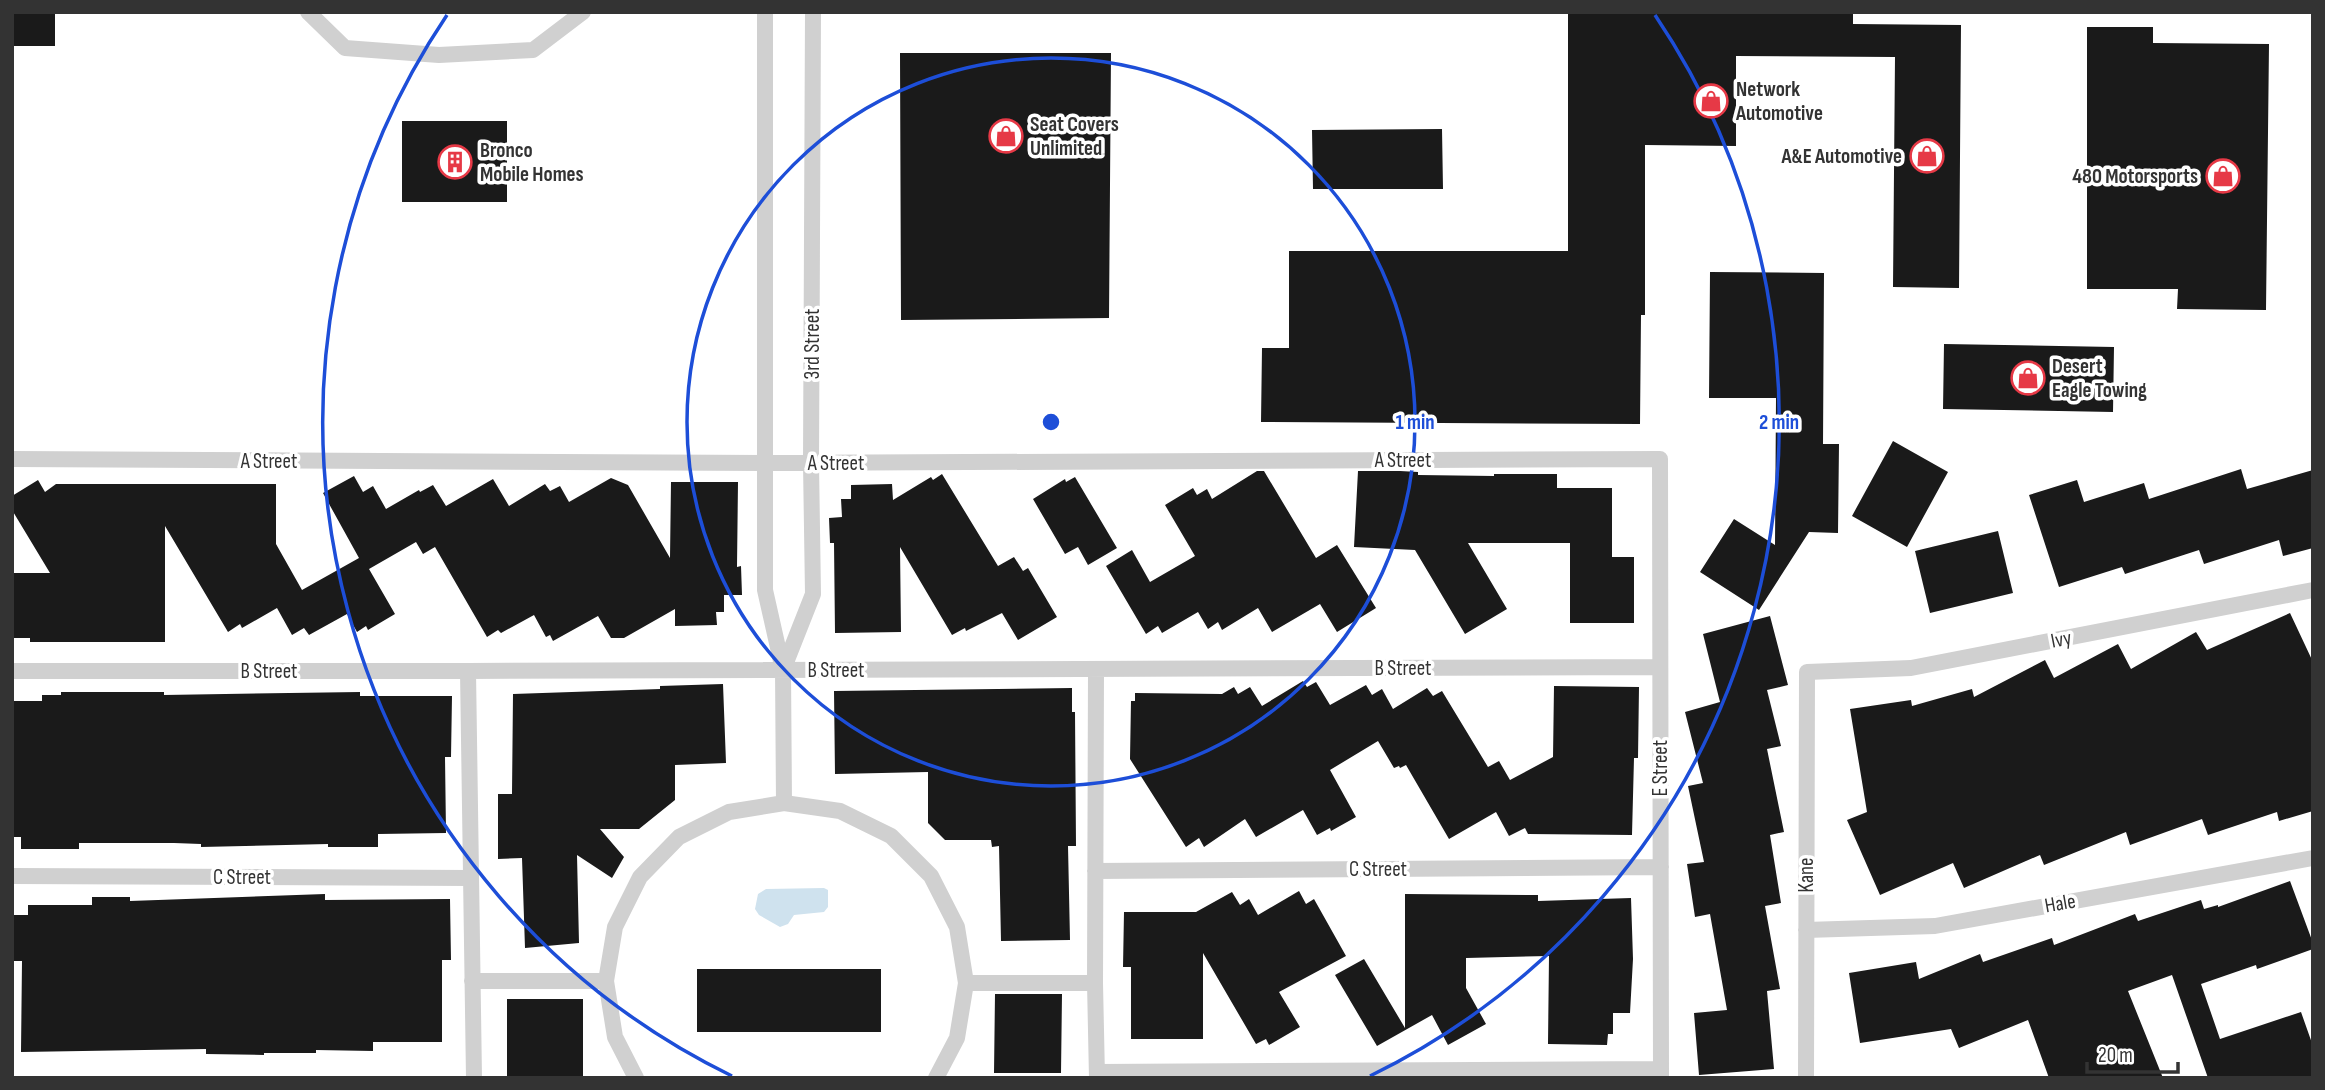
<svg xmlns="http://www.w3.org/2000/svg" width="2325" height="1090" viewBox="0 0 2325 1090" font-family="'Sofia Sans Condensed',sans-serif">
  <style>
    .water { fill: #cfe2ee }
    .building { fill: #1a1a1a }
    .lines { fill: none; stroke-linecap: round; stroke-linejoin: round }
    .service { stroke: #d0d0d0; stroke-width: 16 }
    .ring { fill: none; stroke: #1d4ed8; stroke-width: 3.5 }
    .labels { text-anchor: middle; stroke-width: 7; stroke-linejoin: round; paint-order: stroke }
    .poi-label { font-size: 21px; font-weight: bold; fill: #333; stroke: #fff; text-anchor: start }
    .street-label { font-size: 21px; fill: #333; stroke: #fff }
    .centre { fill: #1d4ed8; stroke: #fff; stroke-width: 3.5 }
    .ring-label { font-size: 21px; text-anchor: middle; font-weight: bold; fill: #1d4ed8; stroke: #fff; stroke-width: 7; stroke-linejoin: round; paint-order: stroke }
  </style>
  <rect width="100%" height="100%" fill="#fff"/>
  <!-- water -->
  <path class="water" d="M824,888l4,2v17l-4,5 -30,3 -6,9 -8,3 -21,-12 -4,-6 3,-15 8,-5z"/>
  <!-- building -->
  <path class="building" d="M12,12h43v34h-43z
    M1568,12h285v12l108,1 -2,263 -66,-1 2,-230 -159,-1v90l-91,-1v170h-4l-1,109 -379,-2 1,-74h27v-97h279z
    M2087,27h66v16l116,1 -3,266 -89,-1 1,-20h-91z
    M900,53h211l-2,265 -208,2z
    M402,121h105v81h-105z
    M1442,129l1,60h-130l-1,-59z
    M1710,272l114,1 -1,171h16l-1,89 -29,-1 -50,78 -59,-38 34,-53 41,26 1,-147h-67z
    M1944,344l170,3 -1,65 -170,-3z
    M1893,441l55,31 -41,75 -55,-31z
    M2241,469l6,20 66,-19v78l-30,8 -4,-16 -75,24 -5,-14 -74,24 -3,-7 -63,20 -30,-92 48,-15 7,22 60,-19 5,16z
    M1257,471h7l52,87 21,-13 39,63 -39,24 -17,-28 -48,28 -14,-24 -36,22 -4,-8 -10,7 -10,-17 -36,21 -4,-7 -12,8 -40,-68 26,-16 18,32 45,-26 -30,-51 28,-17 4,7 10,-6 5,10z
    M1358,471h42l18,1v3l76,1v-2h63v14h55v69h22v66h-64v-80h-102l39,66 -42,25 -50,-84 -61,-3z
    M942,474l56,92 16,-9 9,14 5,-3 29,49 -39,23 -16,-27 -36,18 -1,-3 -13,7 -52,-88 1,85 -66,1 -1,-90h-4l-1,-25 13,-1 -1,-18h10v-14l41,-1 1,16 38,-23 2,3z
    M354,476l9,16 10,-6 13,23 33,-19 1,2 13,-7 13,21 47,-27 16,27 36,-22 5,7 10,-5 9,16 42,-24 17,7 42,73 1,-76h67l-1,85 4,-1 1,29h-18v17h-8l1,13 -42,1v-17l-51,29h-13l-13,-22 -45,25 -3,-6 -4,2 -12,-22 -33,18 -3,-3 -11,7 -52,-90 -12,7 -7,-12 -47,27 26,45 -27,16 -2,-4 -9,6 -10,-18 -38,21 -5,-7 -12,7 -15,-27 -35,20 -2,-4 -12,8 -63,-106v116h-135v-4h-18v-65h38l-38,-63v-14l26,-16 7,12 11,-8h220v60l26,46 57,-32 -36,-65z
    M1075,477l42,71 -29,17 -10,-18 -13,7 -32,-55 32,-20 1,3z
    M1998,531l15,62 -83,20 -15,-62z
    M2290,613l23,49v149l-34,10 -2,-9 -69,23 -6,-16 -72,26 -4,-13 -82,33 -4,-10 -76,33 -11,-25 -73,32 -33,-75 20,-8 -17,-103 61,-9 1,6 60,-17 2,8 71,-37 9,18 64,-34 13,25 65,-37 11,18z
    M1770,616l18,69 -21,5 14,56 -14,3 17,83 -14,3 11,68 -16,3 15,83 -13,2 7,78 -75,6 -5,-62 33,-3 -17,-96 -15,3 -8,-53 17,-2 -16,-76 15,-3 -18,-71 35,-10 -17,-68z
    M1303,681l4,6 9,-5 14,23 36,-20 6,10 10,-6 11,20 34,-21 6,8 9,-5 46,76 11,-6 11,19 43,-23 1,-71 85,1 -1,71h-4l-2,77 -104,-1 -3,-6 -16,8 -13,-24 -47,27 -43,-74 -6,3 -1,-2 -5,2 -16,-27 -48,29 26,47 -25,14 -1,-3 -13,7 -14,-25 -47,27 -11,-18 -41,28 -5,-9 -13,9 -56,-88 1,-58h4v-8l87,1 12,-7 4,7 12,-7 12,19z
    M723,684l3,79 -51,2v35l-36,29h-39l24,28 -12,21 -35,-23 2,88 -54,5 -3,-90 -24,1v-65h14l1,-100 147,-5v-3z
    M1072,688v24h3l1,134h-8l2,94 -69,1 -2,-95 -7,1 -1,-7h-46l-17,-17v-51l-93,2 -1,-83z
    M61,692h103v3l196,-3v4h92l-1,61h-6l1,76 -68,1v13h-50v-3l-127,3v-3l-27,-1h-95v6h-58v-12h-9v-136h30v-6h19z
    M2290,881l23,62v6l-56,20 -1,-4 -55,19 19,55 81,-27 12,34v32h-105l-36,-103 -44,16 35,87h-114l-21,-58 -69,28 -8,-19 -91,14 -11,-70 67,-11 3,17 61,-25 3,8 69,-24 2,7 81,-31 3,7 63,-21 3,9 14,-4v2z
    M1299,891l7,13 8,-5 32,57 -67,36 21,35 -31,18 -3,-6 -10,5 -53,-91v86h-72v-72h-8l1,-55h72l36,-20 8,13 9,-6 9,16z
    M325,894v6l125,-1 1,61h-9v82h-69v9l-57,-1v3h-52v2l-58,-1v-5l-185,3 1,-91h-10v-46h16v-10h64v-8h38v4z
    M1405,894l133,1v6l93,-3 2,61 -3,54h-17v21h-5l-1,11 -59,-1 1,-88 -83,2v30l20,36 -38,21 -16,-30 -55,31 -42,-71 29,-16 41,69z
    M697,969h184v63h-184z
    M995,994h67l-1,79h-67z
    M507,999h76v79h-76z"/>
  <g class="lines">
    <!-- service -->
    <path class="service" d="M308,12l37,36 94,7 94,-5 50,-38
      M765,12v578l18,80 1,133
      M12,459l754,4 894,-4 1,619
      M1096,669l-1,314 2,95
      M783,670l30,-76 -2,-131 2,-451
      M12,671h456l1192,-4
      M468,671l6,407
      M1095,871l566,-4
      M12,876l459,2
      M1806,930l129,-4 378,-68
      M472,981h134
      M966,983h129
      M1097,1072l564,-3
      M636,1078l-21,-41 -9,-56 9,-54 25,-50 39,-40 50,-25 55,-9 56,8 51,25 40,40 26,51 9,56 -9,55 -21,40
      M1806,1078l1,-406 104,-4 402,-78"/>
  </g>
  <!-- distance rings -->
  <g class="ring">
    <circle cx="1051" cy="422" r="364"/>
    <path d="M732 1076A728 728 0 0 1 447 15M1655 15A728 728 0 0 1 1370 1076"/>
  </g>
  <!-- icons -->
  <defs>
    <symbol id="shop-ring" viewBox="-11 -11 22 22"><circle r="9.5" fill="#fff" stroke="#e63946" stroke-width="1.5"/><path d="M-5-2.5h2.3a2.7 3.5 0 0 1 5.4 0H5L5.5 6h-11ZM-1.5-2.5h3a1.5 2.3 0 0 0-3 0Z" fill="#e63946"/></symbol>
    <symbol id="building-ring" viewBox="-11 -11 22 22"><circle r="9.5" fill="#fff" stroke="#e63946" stroke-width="1.5"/><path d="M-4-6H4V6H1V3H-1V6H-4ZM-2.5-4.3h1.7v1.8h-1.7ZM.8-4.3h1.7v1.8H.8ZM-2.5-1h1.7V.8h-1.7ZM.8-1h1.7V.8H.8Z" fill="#e63946"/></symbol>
  </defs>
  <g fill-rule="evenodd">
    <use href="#shop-ring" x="1692" y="82" width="38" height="38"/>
    <use href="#shop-ring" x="987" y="117" width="38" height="38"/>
    <use href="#shop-ring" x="1908" y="137" width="38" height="38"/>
    <use href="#building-ring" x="436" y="143" width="38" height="38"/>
    <use href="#shop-ring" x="2204" y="157" width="38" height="38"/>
    <use href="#shop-ring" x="2009" y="359" width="38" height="38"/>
  </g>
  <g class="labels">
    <!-- poi labels -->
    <g class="poi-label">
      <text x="1736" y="96">Network<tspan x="1736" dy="24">Automotive</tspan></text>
      <text x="1030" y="131">Seat Covers<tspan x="1030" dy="24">Unlimited</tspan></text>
      <text x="480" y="157">Bronco<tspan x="480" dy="24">Mobile Homes</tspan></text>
      <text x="1902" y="163" text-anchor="end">A&amp;E Automotive</text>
      <text x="2198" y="183" text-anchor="end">480 Motorsports</text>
      <text x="2052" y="373">Desert<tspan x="2052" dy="24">Eagle Towing</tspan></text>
    </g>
    <!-- street labels -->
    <g class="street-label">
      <text transform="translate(812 344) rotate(-90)" y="7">3rd Street</text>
      <text x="1403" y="467">A Street</text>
      <text x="269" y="468">A Street</text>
      <text x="836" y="470">A Street</text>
      <text transform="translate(2061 639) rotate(-11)" y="7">Ivy</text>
      <text x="1403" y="675">B Street</text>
      <text x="836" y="677">B Street</text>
      <text x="269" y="678">B Street</text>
      <text transform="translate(1660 768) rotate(-90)" y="7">E Street</text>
      <text x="1378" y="876">C Street</text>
      <text transform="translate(1806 875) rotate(-90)" y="7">Kane</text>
      <text x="242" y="884">C Street</text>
      <text transform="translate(2060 903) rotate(-10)" y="7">Hale</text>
    </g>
  </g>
  <circle cx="1051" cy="422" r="10" class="centre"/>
  <g class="ring-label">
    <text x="1415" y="429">1 min</text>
    <text x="1779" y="429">2 min</text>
  </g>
  <!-- border -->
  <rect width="2325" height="1090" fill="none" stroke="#333333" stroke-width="28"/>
  <!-- scale -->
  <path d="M2087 1062v10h91v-10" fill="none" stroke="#333333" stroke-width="3.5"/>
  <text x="2098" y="1062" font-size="21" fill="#333333" stroke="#ffffff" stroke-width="5" paint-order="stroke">20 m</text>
</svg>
